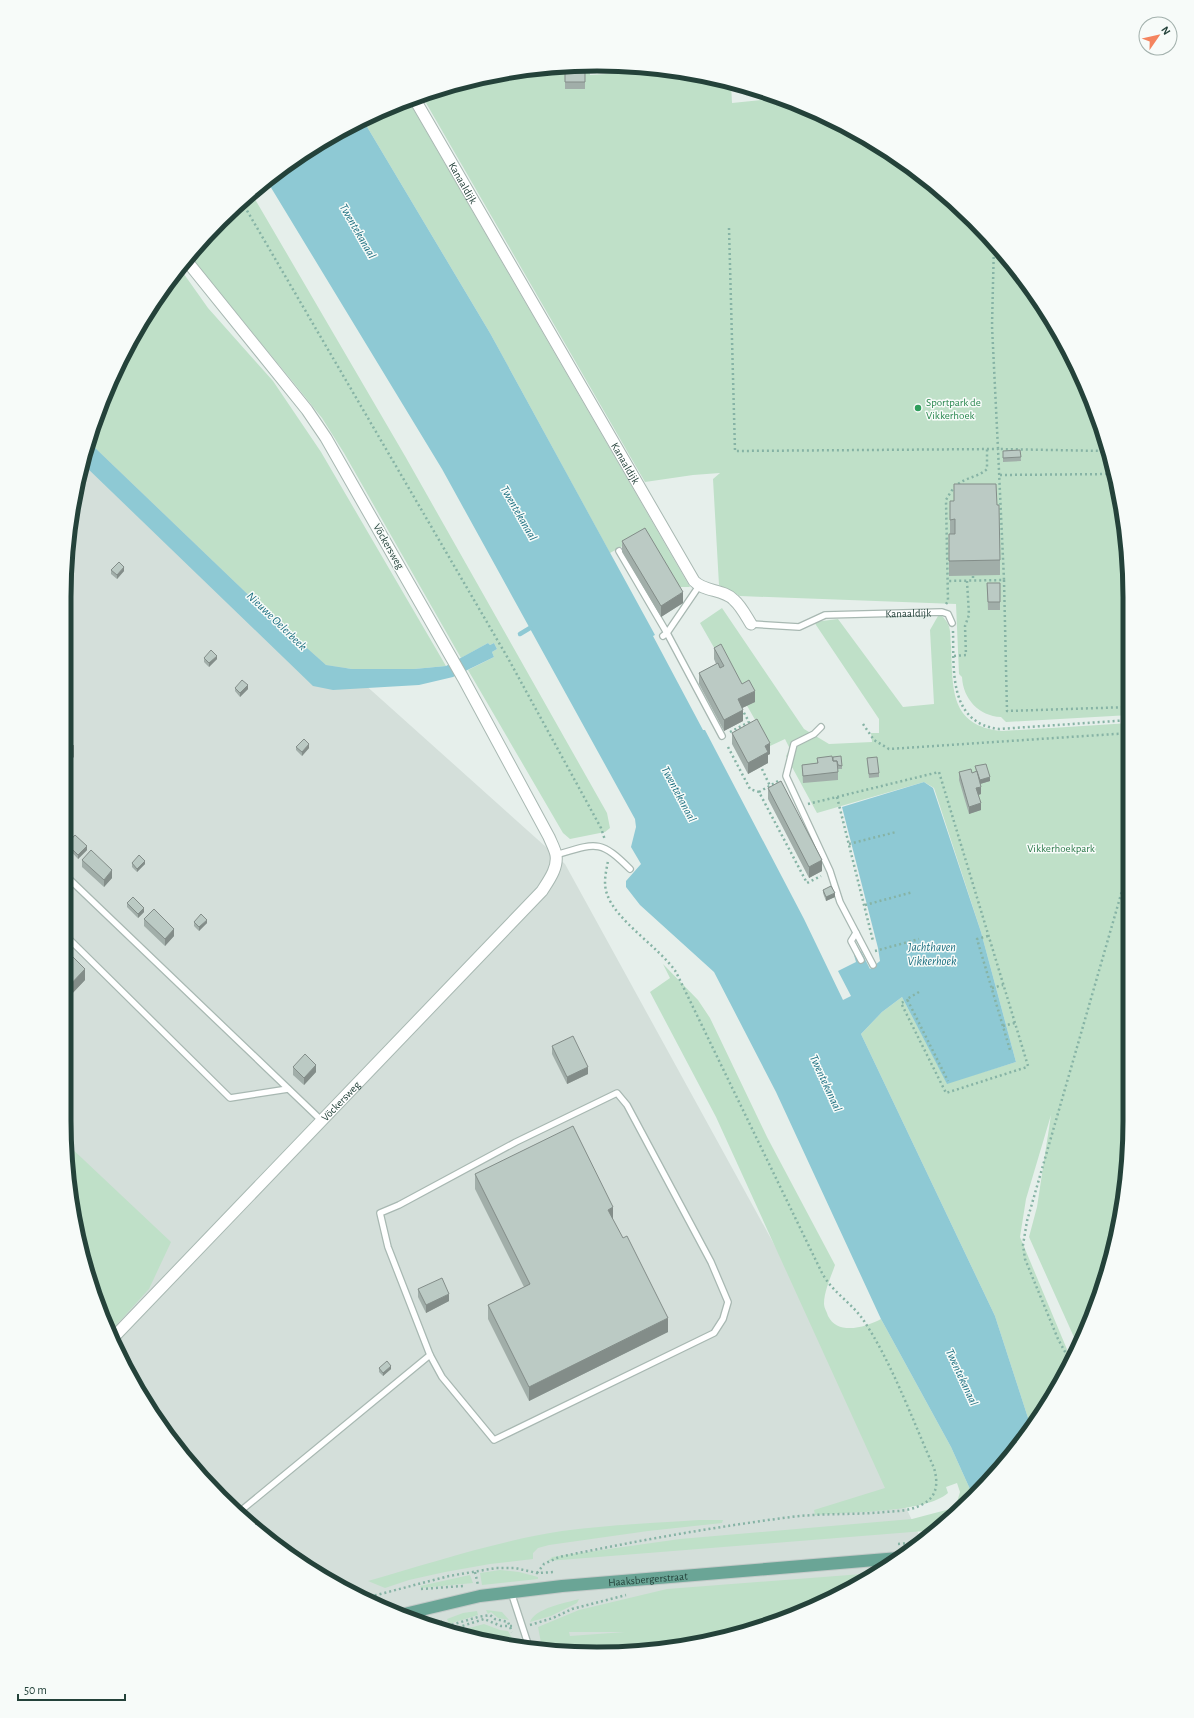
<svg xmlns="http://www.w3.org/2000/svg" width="1194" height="1718" viewBox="0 0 1194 1718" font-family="'Alegreya Sans',sans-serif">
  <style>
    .built { fill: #d4dfda }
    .green { fill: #bfe0c8; fill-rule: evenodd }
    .water { fill: #8ec9d4 }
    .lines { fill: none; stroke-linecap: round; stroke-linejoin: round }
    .stream { stroke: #8ec9d4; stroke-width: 4.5 }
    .lane-casing { stroke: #a8b8b2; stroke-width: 8 }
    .street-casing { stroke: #a8b8b2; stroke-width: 13 }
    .primary-casing { stroke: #c2cac8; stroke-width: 14 }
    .path { stroke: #86b3a5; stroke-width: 2.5; stroke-dasharray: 2 3; stroke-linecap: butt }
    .lane { stroke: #fff; stroke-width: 5.5 }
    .street { stroke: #fff; stroke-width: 11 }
    .primary { stroke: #6aa596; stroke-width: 12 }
    .wall { fill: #a1aea9 }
    .shaded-wall { fill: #838d89 }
    .building { fill: #bbcac4; stroke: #838d89 }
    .leisure-dot { fill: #2e9e5b; stroke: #f7fbf9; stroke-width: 1.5 }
    .labels { text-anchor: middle; stroke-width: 3; stroke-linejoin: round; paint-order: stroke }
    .street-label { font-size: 11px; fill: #24423a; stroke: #f7fbf9 }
    .leisure-label { font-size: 11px; fill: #27864d; stroke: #f7fbf9; text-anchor: start }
    .park-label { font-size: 11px; fill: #2d7a4b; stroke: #f7fbf9 }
    .water-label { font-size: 12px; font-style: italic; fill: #1c6f80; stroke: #f7fbf9 }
    .rim { fill: none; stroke: #24423a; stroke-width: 5 }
  </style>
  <rect width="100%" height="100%" fill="#e6efeb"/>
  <!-- built -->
  <path class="built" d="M92,440l473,424 254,462 102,213h6l-6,5 -88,55 -132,45 -69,9 -104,-4 -135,-36 -92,-49 -55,-42 -92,-105 -35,-60 -37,-98 -18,-138v-524l10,-104z"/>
  <!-- green -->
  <path class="green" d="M590,65v10l49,-3v-4l62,6 30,9 1,20 49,-5 20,7 92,49 81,66 46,53 55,88 45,132 10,104v118l-124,7 -5,-5c-22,-1 -38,-18 -39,-40l-3,-3 -3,-70 -216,-8 -21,-11 -6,-106 7,-6 -27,2 -48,7 -223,-386 53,-16h18l1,-6z
    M408,100l282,487h-12l-34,-53 -34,19 -120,-220 -127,-213 30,-16z
    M252,194l153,262 202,357 3,15 -5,4 -35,7 -7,-6 -95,-163 26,-13 -2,-5 5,-3 -3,-6 -4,2 -2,-2 -27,15 -117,-205 -22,-35 -29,-36 -104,-127 31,-35z
    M179,267l29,41 65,73 48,71 125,214 -32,3h-62l-26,-4 -65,-58 -170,-163 28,-83z
    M722,608l82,121 25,15 43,-2 -1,-9h8v-14l-65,-97 24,-3 65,88 31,-3 -4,-74 8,-14h4c10,10 8,17 9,30 2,42 -2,80 51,85l128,-8v398l-10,104 -31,100 -11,21 -49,-109 8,-30 14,-92 -25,84 -6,38 51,122 -31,58 -7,9 -4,-5 -34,-105 -134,-282 21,-22 20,-15 45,86 69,-21 -35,-130 -47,-144 -10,-6 -107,31 -31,-57 4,-7 -5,-10 -15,7 -70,-123z
    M663,964l35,36 12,18 57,119 68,128c-4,12 -11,26 -11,39 0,4 3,8 4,12 10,20 38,11 53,3l70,128 23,51 -37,32 -389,31 4,-4 128,-18 232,-20 38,-10 7,-7 3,-10 -3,-9 -11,4 2,6c-22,20 -102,19 -133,22l-1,-5 71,-22 -169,-371 -66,-125 20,-14z
    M67,1144l104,98 -22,47 -39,43 -28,-73z
    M699,1520h24l-1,3 -74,8 -99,14 -11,3 -5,5v6l-43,5 -45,8 -36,8 -24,8 -17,-7c63,-18 129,-40 194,-50 46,-6 91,-8 137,-11z
    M500,1570l19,2 19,5v2l-56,6 -2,-12z
    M875,1573l-42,26 -132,45 -69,9 -37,-1 -2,-6 -51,2 -4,-21 41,-17 88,-21zM569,1632h56l-55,4z
    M470,1575l3,8 -52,5 -1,-2z
    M579,1599l-2,4 -26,13 -21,6c5,-14 36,-19 49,-23z
    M486,1610l16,2 7,8 -11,-2 -7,-6 -3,2z
    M477,1611l1,4 -29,9 -2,-5 16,-6z
    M484,1624l16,6 8,1 5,9 -1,5 -54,-14z"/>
  <!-- water -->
  <path class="water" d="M363,120l127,213 165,302 -2,1 50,94h2l99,189 39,81 8,-4 -13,-25 18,-9 -2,-7 7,-4 9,18 10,-8 -2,-13 -36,-141 82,-25 9,6 48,144 35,130 -69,22 -45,-87 -20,15 -21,22 134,282 34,105 4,5 -59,72 -23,-51 -70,-128 -105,-227 -62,-120 -74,-67 -14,-18v-6l15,-17 -10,-17 5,-20 -1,-8 -193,-350 -175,-288 34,-27z
    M91,444l170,163 65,58 26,4h62l32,-3 42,-23 2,2 4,-2 3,6 -5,3 2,5 -41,20 -34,8 -86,5 -20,-4 -229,-221z"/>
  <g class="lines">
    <!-- stream -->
    <path class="stream" d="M520,634l10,-6"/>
    <defs>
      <g id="lane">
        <path d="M619,551l48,82 55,103"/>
        <path id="s1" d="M751,624l48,3 26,-12 117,-3 6,2 4,9"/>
        <path d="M663,636l4,-3 32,-47"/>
        <path d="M821,727l-7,7 -20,10 -8,32 44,95 10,31 33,63"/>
        <path d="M556,855c40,-12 44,-16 74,14"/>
        <path d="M64,874l258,247"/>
        <path d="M856,933l-5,8 10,19"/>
        <path d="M64,934l166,164 58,-9"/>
        <path d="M617,1093l10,12 84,157 17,40 -5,17 -9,14 -220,107 -52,-63 -12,-22 -42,-108 -8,-34 19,-8 117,-63z"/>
        <path d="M238,1513l192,-158"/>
        <path d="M511,1592l19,58"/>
      </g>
      <g id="street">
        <path id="s2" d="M414,98l280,483c10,11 30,8 40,19 7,6 12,16 17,24"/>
        <path id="s3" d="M112,1339l430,-448c7,-11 16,-23 14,-36 -1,-6 -5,-13 -7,-18l-86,-159 -137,-240 -19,-28 -121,-150"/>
      </g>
      <g id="primary">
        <path id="s4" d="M400,1615l80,-19 82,-10 337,-28"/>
      </g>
    </defs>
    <!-- lane casing -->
    <use href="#lane" class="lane-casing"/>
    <!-- street casing -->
    <use href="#street" class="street-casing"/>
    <!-- primary casing -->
    <use href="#primary" class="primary-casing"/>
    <!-- path -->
    <path class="path" d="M242,202l267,458 92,168 4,12
      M729,228l6,223 263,-2 6,131 -57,1
      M994,242l-2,84 6,123 107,2
      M1000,475l113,-1
      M973,576v5
      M1004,580l3,131 123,-4
      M946,604l2,-3 -2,-101c4,-7 8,-14 15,-18 8,-5 19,-6 26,-13v-20
      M953,631c1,38 -5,92 46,98l131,-9
      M954,656l12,-1 -1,-29 4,-11 -2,-34
      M863,724l11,16 15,9 241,-16
      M730,732l19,-10 -6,-11
      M728,747l22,42 9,3
      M762,769l8,17
      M778,781l-19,11 48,91 14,-7
      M837,797l36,144
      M808,804l131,-32 89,294 -1,1 -81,26 -45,-90 7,-3
      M849,844l47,-12
      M865,905l48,-13
      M988,936l-11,3 33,111
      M875,951l44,-12
      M992,988l11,-3
      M919,992l-12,7 41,82
      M1003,1026l12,-3
      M1070,1361l-12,-22 -33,-80 -2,-14 4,-24 103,-358
      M158,1422l31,31 4,8
      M898,1544l26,-2
      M475,1572l3,13
      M537,1573l7,-9 15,-7c77,-16 154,-30 232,-40 31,-4 63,-2 94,-5 13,-1 26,-1 38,-8 15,-8 15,-22 11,-36 -21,-47 -42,-105 -70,-147 -12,-18 -32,-29 -42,-48l-146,-301c-17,-25 -60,-51 -69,-78 -4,-11 -1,-22 1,-33
      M421,1589l42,-3
      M365,1598l84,-22 47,-8h19l22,5 18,-1
      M444,1625v2l34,-10 12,-2 5,4 13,3 4,10
      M530,1625l23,-7 19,-9 54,-14
      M453,1629l31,-10 17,7h12"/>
    <!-- lane -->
    <use href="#lane" class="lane"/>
    <!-- street -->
    <use href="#street" class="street"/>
    <!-- primary -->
    <use href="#primary" class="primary"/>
  </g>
  <!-- wall -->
  <path class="wall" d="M585,65v24h-20v-22z
    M1020,450l1,11 -18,1v-11z
    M954,484l43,21 3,55v15l-51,1v-42h1v-33h4z
    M622,541l61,62 -22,14 -39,-65z
    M111,570l13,1 -7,8 -6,-5z
    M987,583h13v27h-12z
    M714,648l41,54 -13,6 1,13 -19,10 -25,-47v-11l17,-9 -2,-5z
    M204,658l13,1 -8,8 -5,-5z
    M235,688l13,1 -8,8 -5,-6z
    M732,733l38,21 -2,1v8l-20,11 -16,-30z
    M296,747l13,1 -7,8 -6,-6z
    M833,757l9,9v3h-4v11l-35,3 -1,-18 15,-2v-5z
    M867,758l12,15v4l-10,1z
    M975,766l15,15 -10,3 1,10 -3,1 3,15 -12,4 -10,-34v-8l13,1 4,-1z
    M768,788l54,83 -13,7 -41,-79z
    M67,844l20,6 -9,9 -11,-12z
    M82,860l30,18 -8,9 -22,-20z
    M132,863l13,1 -8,8 -5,-5z
    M823,890l12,7 -9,4 -3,-8z
    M127,903l17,9 -6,6 -11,-11z
    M144,919l30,17 -9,10 -21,-20z
    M194,922l13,1 -8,8 -5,-5z
    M64,948l21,32 -17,18 -4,-4z
    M552,1046l36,28 -21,10 -15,-30z
    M293,1067l23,5 -12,13 -11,-10z
    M475,1174l138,46 55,112 -139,69 -41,-82v-14l36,-18 -49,-98z
    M418,1289l31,12 -23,12 -8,-16z
    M379,1368l12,1 -8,7 -4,-4z"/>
  <!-- shaded-wall -->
  <path class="shaded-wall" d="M124,567v4l-7,8v-4z
    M683,592v11l-22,14v-11z
    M217,656v3l-8,8v-4z
    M248,685v4l-8,8v-4z
    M755,691v11l-17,8v-11z
    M743,710v11l-19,10v-11z
    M770,743v11l-2,1v8l-20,11v-11l17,-17z
    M309,744v4l-7,8v-4z
    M74,746v11l-6,6v4l-4,5v-11l4,-9z
    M990,777v4l-10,3v-4z
    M981,787v7l-5,2v-8z
    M981,803v7l-12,4v-7z
    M87,846v4l-9,9v-4z
    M822,860v11l-13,7v-11z
    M145,861v3l-8,8v-3z
    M112,870v8l-8,9v-7z
    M835,893v4l-9,4v-4z
    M144,908v4l-6,6v-4z
    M207,920v3l-8,8v-4z
    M174,929v7l-9,10v-7z
    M85,969v11l-17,18v-11z
    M316,1065v7l-12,13v-7z
    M588,1067v7l-21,10v-7z
    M613,1207v15l-5,-12z
    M449,1294v7l-23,12v-8z
    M668,1318v14l-139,69v-14z
    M391,1366v3l-8,7v-3z
    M374,1598v4l-1,1 -5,-3z"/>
  <!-- building -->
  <path class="building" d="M585,65v17h-20v-15z
    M1020,450l1,7 -18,1v-7z
    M954,484h42l1,21h2l1,55 -51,1v-27h6v-15l-5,1v-19h4z
    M645,528l38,64 -22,14 -39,-65z
    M119,562l5,5 -7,8 -6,-5z
    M987,583h13v19h-12z
    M721,644l21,40 7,-4 6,11 -17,8 5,11 -19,10 -25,-47 19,-10 2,5 4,-2 -10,-18z
    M211,650l6,6 -8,7 -5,-5z
    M242,680l6,5 -8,8 -5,-5z
    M757,719l13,24 -5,3 3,6 -20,11 -16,-30z
    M64,737l10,9 -6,6v4l-4,5z
    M304,739l5,5 -7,8 -6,-5z
    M832,756l1,5h4l1,11 -35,4 -1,-11 16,-2 -1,-5z
    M841,756l1,10 -4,-1 -1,-4h-4v-4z
    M877,757l2,16 -10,1 -2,-16z
    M986,764l4,13 -10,3 -5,-14z
    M971,769l1,4 5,-2 4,16 -5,1 5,15 -12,4 -10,-35z
    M781,781l41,79 -13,7 -41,-79z
    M75,835l12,11 -9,9 -11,-11z
    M91,850l21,20 -8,10 -22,-20z
    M139,855l6,6 -8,8 -5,-6z
    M831,886l4,7 -9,4 -3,-7z
    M133,897l11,11 -6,6 -11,-11z
    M154,909l20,20 -9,10 -21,-20z
    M201,914l6,6 -8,7 -5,-5z
    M64,948l21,21 -17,18 -4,-4z
    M573,1036l15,31 -21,10 -15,-31z
    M305,1054l11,11 -12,13 -11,-11z
    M573,1126l40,81 -5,3 15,28 4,-2 41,82 -139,69 -41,-82 42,-21 -55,-110z
    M442,1278l7,16 -23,11 -8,-16z
    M387,1361l4,5 -8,7 -4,-5z
    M374,1596v2l-6,2 -2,-1v-1z
    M442,1621l1,3 -4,2 -5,-2v-1z
    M638,1644l4,8 -10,1 -14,-1z"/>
  <!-- markers -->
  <circle class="leisure-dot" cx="918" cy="408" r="4"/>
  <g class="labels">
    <!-- street labels -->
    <g class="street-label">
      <text dy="4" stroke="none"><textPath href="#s2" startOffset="98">Kanaaldijk</textPath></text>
      <text dy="4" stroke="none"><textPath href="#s2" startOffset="422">Kanaaldijk</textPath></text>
      <text transform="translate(389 546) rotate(60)" y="4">Vöckersweg</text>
      <text dy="4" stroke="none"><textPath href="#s1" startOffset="160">Kanaaldijk</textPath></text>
      <text dy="4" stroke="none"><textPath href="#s3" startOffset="330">Vöckersweg</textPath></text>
      <text dy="4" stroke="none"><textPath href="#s4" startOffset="251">Haaksbergerstraat</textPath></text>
    </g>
    <!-- leisure labels -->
    <g class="leisure-label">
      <text x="926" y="406">Sportpark de<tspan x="926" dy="13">Vikkerhoek</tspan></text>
    </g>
    <!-- park labels -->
    <g class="park-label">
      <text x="1061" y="852">Vikkerhoekpark</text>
    </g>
    <!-- water labels -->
    <g class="water-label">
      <text transform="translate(358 231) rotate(60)" y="4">Twentekanaal</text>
      <text transform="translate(519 513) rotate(60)" y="4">Twentekanaal</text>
      <text transform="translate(277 621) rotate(44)" y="4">Nieuwe Oelerbeek</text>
      <text transform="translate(679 794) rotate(62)" y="4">Twentekanaal</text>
      <text x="932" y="951">Jachthaven<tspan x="932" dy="14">Vikkerhoek</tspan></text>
      <text transform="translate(826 1083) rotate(65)" y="4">Twentekanaal</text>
      <text transform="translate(962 1377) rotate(65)" y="4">Twentekanaal</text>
    </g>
  </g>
  <!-- crop -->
  <path d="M0 0H1194V1718H0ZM597 71H597A526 526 0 0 1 1123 597V1121A526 526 0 0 1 597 1647H597A526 526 0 0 1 71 1121V597A526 526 0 0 1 597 71Z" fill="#f7fbf9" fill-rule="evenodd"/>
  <path class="rim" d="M597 71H597A526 526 0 0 1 1123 597V1121A526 526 0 0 1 597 1647H597A526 526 0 0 1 71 1121V597A526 526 0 0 1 597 71Z"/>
  <!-- north arrow -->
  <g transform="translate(1158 36) rotate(56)"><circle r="19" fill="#f7fbf9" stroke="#a3b1ad"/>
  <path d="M0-3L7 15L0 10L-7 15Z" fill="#f4845f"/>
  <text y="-6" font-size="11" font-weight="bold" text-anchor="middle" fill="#24423a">N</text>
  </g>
  <!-- scale -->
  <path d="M18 1694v6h107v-6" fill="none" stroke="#24423a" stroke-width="2"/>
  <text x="24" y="1694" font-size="12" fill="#24423a" stroke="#f7fbf9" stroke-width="3" paint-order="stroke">50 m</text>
</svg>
